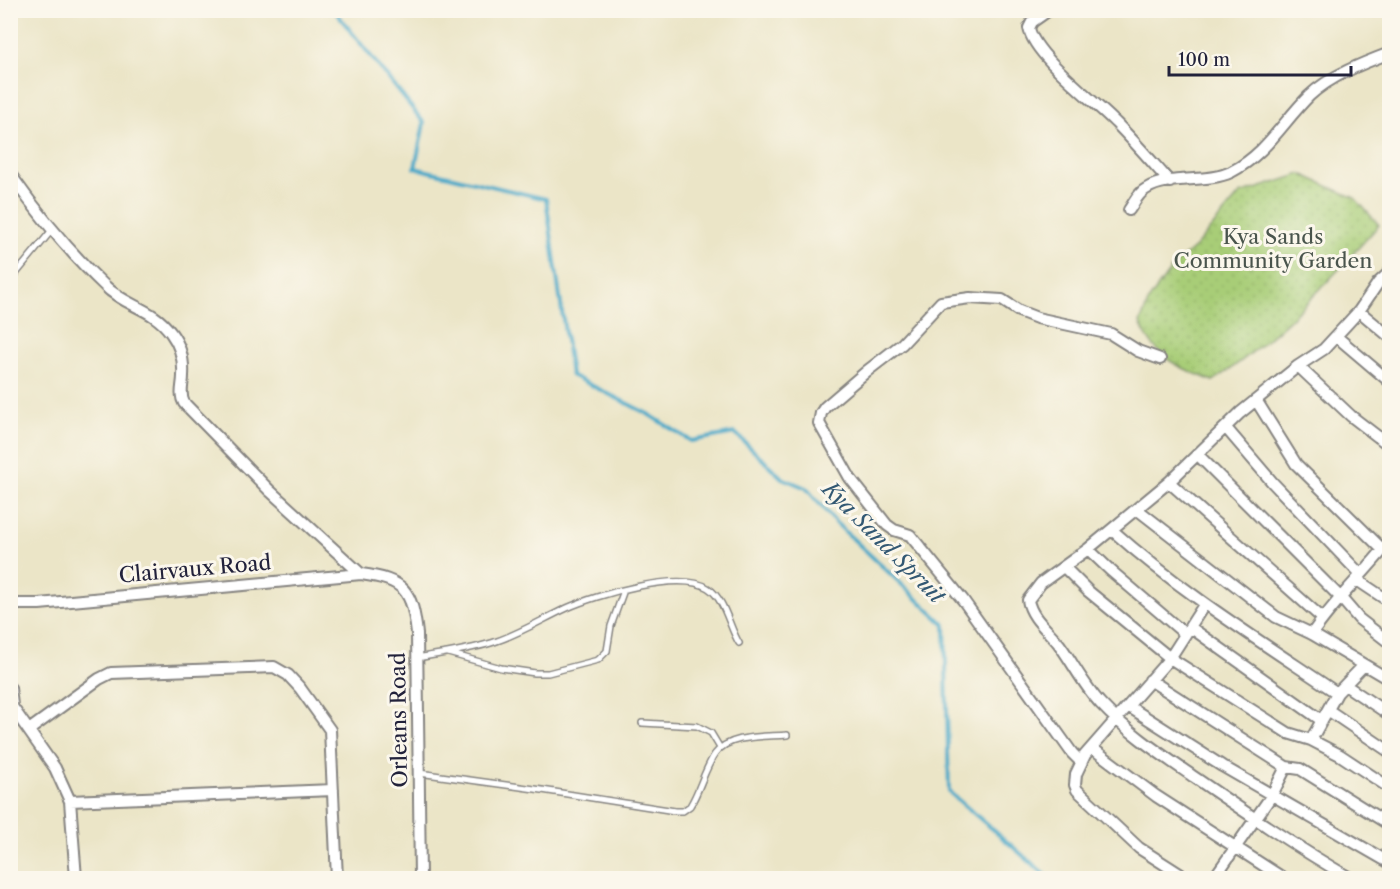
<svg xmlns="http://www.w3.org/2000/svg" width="1400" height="889" viewBox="0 0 1400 889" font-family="'Libre Caslon Text',serif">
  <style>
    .park { fill: url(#park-dots); stroke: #657859; stroke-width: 1.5 }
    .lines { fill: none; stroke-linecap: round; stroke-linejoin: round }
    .stream { stroke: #49a9c8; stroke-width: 4 }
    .service-casing { stroke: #868481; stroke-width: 8 }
    .minor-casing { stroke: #868481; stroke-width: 14 }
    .service { stroke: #fff; stroke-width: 5 }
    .minor { stroke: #fff; stroke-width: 10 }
    .labels { text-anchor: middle; stroke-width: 6; stroke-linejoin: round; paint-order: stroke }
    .park-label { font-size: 21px; fill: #4a554d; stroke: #fbf7ec }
    .street-label { font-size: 21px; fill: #22223b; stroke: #fbf7ec }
    .water-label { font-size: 22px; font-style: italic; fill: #325873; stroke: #fbf7ec }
  </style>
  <defs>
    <pattern id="park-dots" width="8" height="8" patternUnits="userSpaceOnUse" patternTransform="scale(1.5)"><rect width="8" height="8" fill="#a8cd77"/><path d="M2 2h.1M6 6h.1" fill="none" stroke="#90b068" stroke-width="1.8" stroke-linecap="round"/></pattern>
  </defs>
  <rect width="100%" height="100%" fill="#fbf7ec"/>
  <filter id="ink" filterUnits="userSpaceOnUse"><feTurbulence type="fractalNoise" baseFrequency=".0167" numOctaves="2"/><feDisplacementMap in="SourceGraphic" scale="12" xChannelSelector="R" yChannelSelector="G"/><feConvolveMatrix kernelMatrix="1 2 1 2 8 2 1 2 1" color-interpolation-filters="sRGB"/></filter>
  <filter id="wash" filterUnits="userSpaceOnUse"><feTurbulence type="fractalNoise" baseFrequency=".008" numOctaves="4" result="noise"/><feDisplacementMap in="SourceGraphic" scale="24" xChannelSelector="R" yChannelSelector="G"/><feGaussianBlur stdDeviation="1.35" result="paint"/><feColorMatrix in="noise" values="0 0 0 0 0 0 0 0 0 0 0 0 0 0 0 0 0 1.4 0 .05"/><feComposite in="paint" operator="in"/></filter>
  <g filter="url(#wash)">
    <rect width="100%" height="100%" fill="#ebe5c7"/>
    <!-- park -->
    <path class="park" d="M1301,174l54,24 24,27c-48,54 -105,117 -166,156 -33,-13 -59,-23 -73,-58l10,-25 23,-32 23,-20 44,-52z"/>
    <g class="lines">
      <!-- stream -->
      <path class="stream" d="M334,10l90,113 -9,45 131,31 25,176 77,39 43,27 44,-8 47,45 24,10 30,35 109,102 4,167 100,86"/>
    </g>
  </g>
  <g filter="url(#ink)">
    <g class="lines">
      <defs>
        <path id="service" d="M10,281l42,-51
          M448,653l53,15 34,5h13l50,-13 9,-9 4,-25 13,-36
          M417,658c27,-5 55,-8 80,-17 26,-9 46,-22 70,-33 29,-13 113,-38 141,-20 17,11 21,39 31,55
          M642,723l55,3 14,7 9,15
          M419,773l123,17 133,21h8l7,-5c10,-16 14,-36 25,-52 14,-20 50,-17 72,-19"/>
        <path id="minor" d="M1049,10l-17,12 -3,6c5,28 66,73 87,95 19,19 36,39 54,59
          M10,174c29,41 59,78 95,112 21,21 47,21 66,47 9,12 13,28 12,43 0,10 -4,18 1,27l85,87 92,84
          M1129,210c5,-7 9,-17 17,-21 23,-15 60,-5 85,-17 35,-18 51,-49 78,-76 21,-20 54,-33 81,-43
          M1359,311l31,26
          M1337,337l53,45
          M1298,366l53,50 39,30
          M1256,400l40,64 87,86
          M1226,428l47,55 88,92
          M1198,455l143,143 18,21 31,24
          M1169,482l153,136
          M1138,510l138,107 36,17 78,46
          M1112,530c69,62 148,111 225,163
          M1088,549l22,21 75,64
          M1064,567l24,24 82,67 118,75 23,7 29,15 50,33
          M1357,580l33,22
          M10,604h29l322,-30c44,6 51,16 56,60l3,244
          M1190,627l131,93
          M1312,634c22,-33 53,-61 78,-93
          M1150,680l136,87 14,2 90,56
          M1345,685l45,30
          M10,688l2,17
          M10,704l45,64 15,33 6,77
          M1128,706l94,60 168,97
          M1328,710l62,42
          M29,730l70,-51 12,-6 163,-6 14,8 12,13 30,42 7,148
          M1311,740l26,-47 27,-28
          M1092,748l64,48 127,82
          M1081,762l-9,-9 -109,-153 -53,-65 -16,-5 -7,-5 -37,-47 -31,-55 2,-10 4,-6 42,-36 35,-27 39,-42 29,-4 32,2 17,11 18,7 74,16 27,17 22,8
          M70,801l263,-11
          M1186,878l-47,-30 -62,-58 -2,-5 1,-11 9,-19 85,-97 34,-53
          M1214,878l58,-83 14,-28
          M1350,878c-54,-31 -105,-66 -156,-101 -32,-22 -67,-45 -93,-73 -17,-18 -28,-41 -42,-60 -11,-14 -28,-26 -31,-44l13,-17 47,-34 81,-67 71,-69 58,-47 26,-17 35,-38 19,-28 12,-11"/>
      </defs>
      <!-- service casing -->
      <use href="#service" class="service-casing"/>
      <!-- minor casing -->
      <use href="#minor" class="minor-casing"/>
      <!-- service -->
      <use href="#service" class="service"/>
      <!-- minor -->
      <use href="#minor" class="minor"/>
    </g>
  </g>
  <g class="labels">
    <!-- park labels -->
    <g class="park-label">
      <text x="1273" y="244">Kya Sands<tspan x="1273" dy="24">Community Garden</tspan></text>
    </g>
    <!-- street labels -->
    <g class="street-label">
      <text transform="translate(195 569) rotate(-5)" y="7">Clairvaux Road</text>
      <text transform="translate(399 720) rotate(-91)" y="7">Orleans Road</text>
    </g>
    <!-- water labels -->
    <g class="water-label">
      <text transform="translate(884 542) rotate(45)" y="8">Kya Sand Spruit</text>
    </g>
  </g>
  <!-- margin -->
  <rect width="1400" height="889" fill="none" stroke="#fbf7ec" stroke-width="36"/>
  <!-- scale -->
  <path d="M1169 66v9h182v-9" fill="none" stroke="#22223b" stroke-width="3"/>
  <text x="1178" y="66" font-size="18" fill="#22223b" stroke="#fbf7ec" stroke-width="4.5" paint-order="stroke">100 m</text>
</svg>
